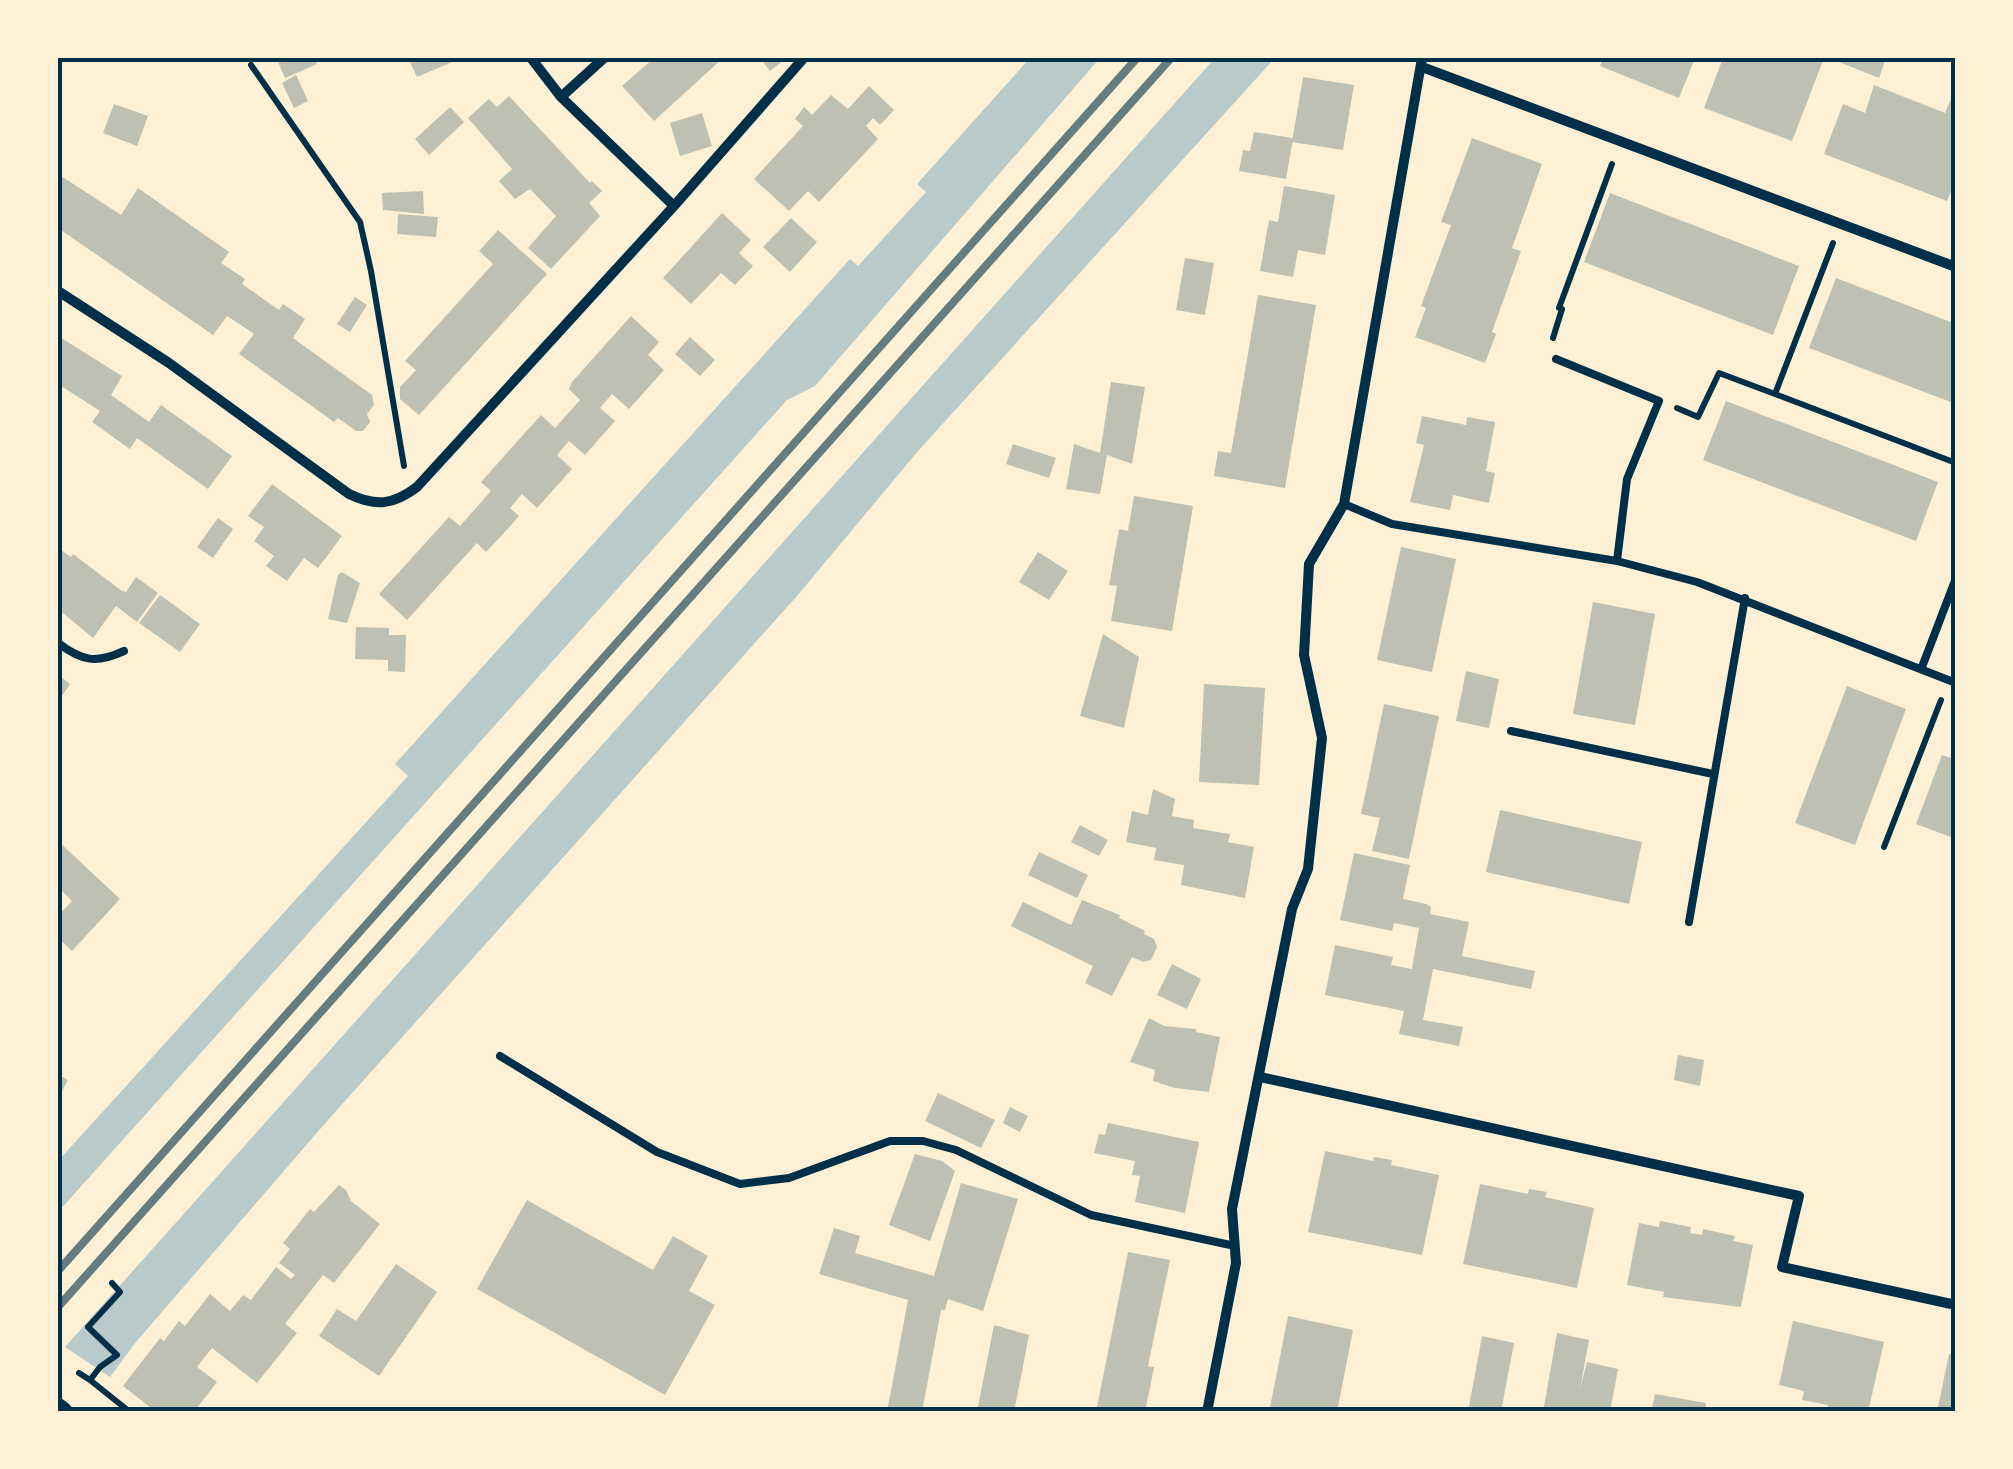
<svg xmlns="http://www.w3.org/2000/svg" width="2013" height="1469" viewBox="0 0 2013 1469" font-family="'PT Sans',sans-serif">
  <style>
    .green { fill: #b9caca }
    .building { fill: #bec0b2 }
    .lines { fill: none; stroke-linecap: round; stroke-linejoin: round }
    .path { stroke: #003049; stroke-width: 6 }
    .service { stroke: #003049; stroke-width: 8 }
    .minor { stroke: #003049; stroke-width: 10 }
    .secondary { stroke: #003049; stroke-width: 20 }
    .rail { stroke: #657d81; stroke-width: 8 }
    .neatline { fill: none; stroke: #003049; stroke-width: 4 }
  </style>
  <rect width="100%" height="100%" fill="#fdf0d5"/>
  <!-- green -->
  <path class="green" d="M1030,58h70l-285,328 -28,14 -729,812v-51l350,-385 -13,-12 455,-505 8,7 68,-74 -9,-8z
    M1215,58h60l-357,393 -121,145 -469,524 -192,222 -26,35 -45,-30z"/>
  <!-- building -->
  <path class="building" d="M289,58h25l3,6 -32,14 -7,-16z
    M408,58h54l-45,19z
    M654,58h69l-69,63 -32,-35z
    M760,58h22l2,2 -14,11z
    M1603,58h92l-16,40 -79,-32z
    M1723,58h101l-32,83 -88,-33z
    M1829,58h57l-7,20z
    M296,75l12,26 -14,7 -12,-25z
    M1303,77l51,8 -11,65 -51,-8z
    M1874,85l71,28 11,-26v91l-9,23 -123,-47 19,-50 22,9z
    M869,86l25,24 -14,15 -7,-7 -7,8 12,13 -59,63 -11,-11 -19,20 -35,-32 49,-53 -8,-7 9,-12 8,8 19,-20 17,14z
    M509,96l81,87 2,-2 10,10 -13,12 11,13 -49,53 -23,-21 28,-32 -26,-27 -15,10 -9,-10 -7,-8 13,-12 -44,-51 21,-19 8,8z
    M114,104l34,12 -11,30 -34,-13z
    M450,107l14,15 -35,33 -14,-16z
    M702,113l10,33 -32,10 -10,-33z
    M1254,132l39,6 -7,41 -47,-8 4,-21 7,1z
    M1472,138l70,26 -30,84 9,3 -29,81 4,2 -11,29 -70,-26 11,-29 -5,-2 30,-81 -10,-3z
    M58,174l63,41 17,-27 91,64 -8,11 24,16 -3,5 37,26 4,-6 22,15 -12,19 79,57 2,10 -7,9 3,8 -7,9h-7l-18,-13 -4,4 -95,-68 15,-20 -13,-9 -14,-9 -14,19 -155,-107z
    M1284,186l51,9 -10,60 -27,-5 -5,27 -33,-6 9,-51 9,2z
    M423,191l1,23 -41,-4 -1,-17z
    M1610,193l189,73 -26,69 -189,-73z
    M722,213l29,27 -12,13 14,13 -18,19 -14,-12 -30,31 -28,-26z
    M398,214l40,3 -2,20 -39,-3z
    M791,218l26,24 -27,30 -27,-25z
    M498,230l49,44 -128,141 -19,-16v-12l16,-17 -11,-9 88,-97 -14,-13z
    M1185,258l29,5 -9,52 -29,-5z
    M1836,278l120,46v80l-147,-56z
    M1258,295l58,10 -31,183 -71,-12 4,-25 13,2z
    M355,297l12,8 -17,27 -13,-8z
    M631,316l28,26 -11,13 16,15 -35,39 -17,-15 -12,14 15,13 -30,34 -16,-14 -12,14 15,14 -35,39 -15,-14 -12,14 9,8 -16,18 -17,18 -9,-9 -70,77 -28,-26 70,-77 11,9 31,-35 -10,-9 60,-67 14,13 25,-28 -11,-11 3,-7z
    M58,336l64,40 -11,19 38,27 12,-17 71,51 -24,33 -71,-51 -7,11 -38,-27 8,-11 -42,-27z
    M690,337l25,23 -15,16 -25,-22z
    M1111,382l34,5 -13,77 -25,-9 -7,39 -34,-5 8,-45 26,9z
    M1726,401l212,81 -22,59 -213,-81z
    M1422,416l44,9 1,-8 28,5 -9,49 9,2 -6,30 -36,-8 -3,15 -40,-8 14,-57 -8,-2z
    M1013,444l43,14 -7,20 -43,-14z
    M272,484l70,52 -24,32 -14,-10 -17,23 -21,-15 8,-10 -20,-15 10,-14 -16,-11z
    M1134,496l59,10 -21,125 -61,-10 6,-35 -8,-1 10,-56 9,2z
    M218,518l15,11 -20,29 -16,-11z
    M1401,547l55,12 -24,113 -55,-12z
    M58,548l13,9 2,-3 49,37 4,1 10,-15 22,16 -21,29 -21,-16 -23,32 -35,-29z
    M1038,552l30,19 -19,29 -30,-18z
    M342,572l18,11 -13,40 -19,-4 10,-44z
    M160,595l40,29 -20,28 -41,-29z
    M1593,602l62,12 -20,111 -62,-11z
    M356,627l33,1v7h17l-1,37 -17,-1v-11l-33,-1z
    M1103,634l36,23 -15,71 -44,-12z
    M1466,671l33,8 -10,49 -33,-7z
    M58,675l12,9 -12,18z
    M1204,684l61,4 -6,97 -60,-3z
    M1847,686l59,23 -51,136 -60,-22z
    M1384,704l55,12 -30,143 -37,-8 8,-33 -19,-4z
    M1942,755l14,5v79l-40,-15z
    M1153,789l22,10 -3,17 22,4 -1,8 37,6 -2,8 26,5 -9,51 -64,-13 3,-20 -30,-5 2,-12 -30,-6 6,-31 16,4z
    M1500,810l142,32 -13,62 -143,-32z
    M1080,825l28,15 -9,16 -28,-14z
    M58,841l62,58 -48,52 -14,-13v-22l14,-15 -14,-14z
    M1039,852l49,23 -11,23 -49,-23z
    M1354,853l56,12 -7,34 23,5 5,3 -1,7 39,8 -7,34 73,15 -4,18 -98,-20 -10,51 40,7 -4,19 -60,-12 5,-23 -79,-16 10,-50 58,12 -2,8 21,4 7,-41 -25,-5 -2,8 -52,-11z
    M1082,900l38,15 -1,3 26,13 -1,3 10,5 3,8 -6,13 -8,2 -11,-5 -20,39 -27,-13 8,-17 -82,-40 12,-24 48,23z
    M1172,964l29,15 -14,30 -30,-14z
    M1149,1018l15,8 32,3v3l24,5 -11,55 -34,-4 -22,-7 2,-11 -25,-8z
    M1678,1055l26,5 -4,26 -26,-6z
    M58,1074l10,6 -10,18z
    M938,1093l57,27 -14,28 -56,-27z
    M1010,1107l18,9 -8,16 -17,-9z
    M1108,1123l91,19 -14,71 -50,-11 5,-26 -8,-1 3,-14 -41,-8 5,-19 6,1z
    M1325,1151l48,10 1,-4 18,3 -1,5 48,10 -17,80 -114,-23z
    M915,1154l27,7 13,10 -25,70 -41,-16z
    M961,1183l57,16 -35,112 -35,-12 -3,11h-4l-19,102h-35l21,-112 -89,-26 15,-46 26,8 -5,17 79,23z
    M1480,1184l48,10 1,-5 18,3 -2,5 49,11 -17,80 -114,-24z
    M339,1185l7,5 5,11 29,23 -46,59 -11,-8 -38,49 12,9 -40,50 -45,-35 -15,19 20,15 -23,30h-38l-33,-26 37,-48 4,3 15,-20 6,5 25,-32 20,17 13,-16 8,5 25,-33 15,12 4,-4 -16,-12 11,-14 -7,-6 27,-34 4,3z
    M527,1200l126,70 20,-34 35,20 -19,35 26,14 -50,90 -188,-106z
    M1660,1221l31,6 -1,6 12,2 1,-6 32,7 -2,5 20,4 -12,62 -78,-10 1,-5 -37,-7 12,-62 20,4z
    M1128,1252l42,8 -22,106 6,1 -9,45h-49z
    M396,1264l41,28 -58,84 -60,-40 18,-27 19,12z
    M1288,1316l65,14 -16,82h-68z
    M1793,1321l91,21 -16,70h-41l1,-7 -26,-5 2,-9 -25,-6z
    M994,1325l35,10 -15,77h-37z
    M1557,1333l32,7 -9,49 7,-27 31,7 -8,43h-67z
    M1482,1336l32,7 -13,69h-33z
    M1949,1354l7,1v57h-19z
    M1655,1394l51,9 -1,9h-54z"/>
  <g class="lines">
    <!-- path -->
    <path class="path" d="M251,65l109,157 11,49 33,195
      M1553,338l9,-29 -3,-1 53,-144
      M1775,394l181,69
      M1677,408l21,9 21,-44 56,21 58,-151
      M1884,847l57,-147
      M112,1283l8,9 -32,35 29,28 -17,12 -10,13 40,32
      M79,1373l11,7"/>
    <!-- service -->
    <path class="service" d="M1556,359l103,42 -32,78 -10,82
      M1344,504l48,20 225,37 80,21 259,101
      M58,643c24,18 38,21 66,8
      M1922,667l34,-89
      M1511,731l202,43
      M1689,922l56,-324
      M500,1056l157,96 83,32 49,-6 101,-37h33l33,9 135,65 144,31"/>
    <!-- minor -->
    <path class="minor" d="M1422,67l534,200
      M561,97l43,-39
      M674,206l128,-146 -2,-2
      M58,291l111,72 180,131c27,13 44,11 68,-7l257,-281 -113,-109 -30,-39
      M1260,1077l539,119 -17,71 174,38
      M1207,1412l29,-149 -4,-54 60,-300 16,-40 14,-131 -18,-83 5,-91 35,-60 78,-446"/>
    <!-- secondary -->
    <path class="secondary" d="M58,1408l5,4"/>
    <!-- rail -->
    <path class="rail" d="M58,1271l1079,-1213
      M58,1307l1113,-1249"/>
  </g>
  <!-- border -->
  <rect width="2013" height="1469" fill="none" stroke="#fdf0d5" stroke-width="120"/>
  <rect x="60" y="60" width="1893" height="1349" class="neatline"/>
</svg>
